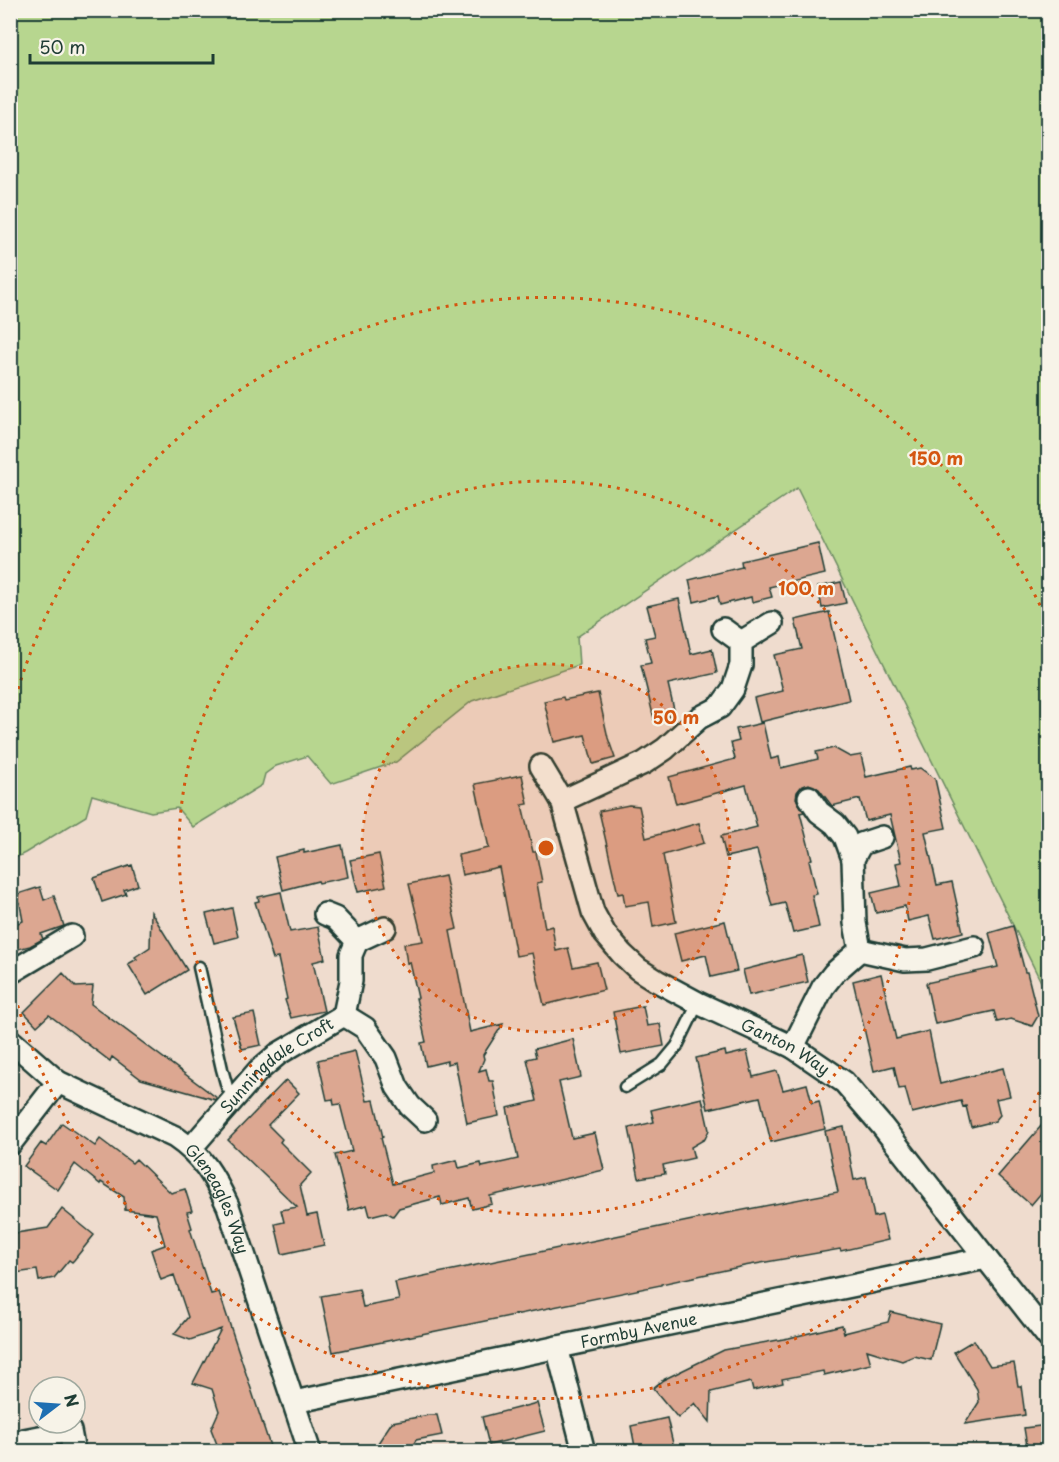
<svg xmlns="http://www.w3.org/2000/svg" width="1059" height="1462" viewBox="0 0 1059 1462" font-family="'Playpen Sans',sans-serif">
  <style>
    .green { fill: #b7d68f; stroke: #6b8a62; stroke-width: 1.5 }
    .building { fill: #dca791; stroke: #1f3d34; stroke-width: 1.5 }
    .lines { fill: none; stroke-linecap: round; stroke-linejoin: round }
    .service-casing { stroke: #1f3d34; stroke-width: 15 }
    .minor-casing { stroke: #1f3d34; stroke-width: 26 }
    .service { stroke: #f7f3e8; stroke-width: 10 }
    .minor { stroke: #f7f3e8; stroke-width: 21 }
    .ring { fill: none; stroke: #d45610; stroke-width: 3; stroke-dasharray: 3 6 }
    .labels { text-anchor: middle; stroke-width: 4.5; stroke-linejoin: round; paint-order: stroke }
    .street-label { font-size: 16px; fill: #1f3d34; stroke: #f7f3e8 }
    .centre { fill: #d45610; stroke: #f7f3e8; stroke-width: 3 }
    .ring-label { font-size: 18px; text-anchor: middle; font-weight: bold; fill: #d45610; stroke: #f7f3e8; stroke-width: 4.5; stroke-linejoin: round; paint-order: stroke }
  </style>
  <rect width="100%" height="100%" fill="#efdcce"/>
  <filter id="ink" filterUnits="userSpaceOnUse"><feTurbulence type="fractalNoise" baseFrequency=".0167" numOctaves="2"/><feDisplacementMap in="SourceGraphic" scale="12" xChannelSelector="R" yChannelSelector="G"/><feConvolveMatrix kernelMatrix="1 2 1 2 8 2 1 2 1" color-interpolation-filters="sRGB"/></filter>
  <g filter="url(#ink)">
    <!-- green -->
    <path class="green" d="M11,10l1037,1v985l-251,-508 -220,149 2,28 -107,36 -76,61 -65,22 -24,-28 -31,10 -11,8 -3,11 -69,42 -16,-19 -26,4 -59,-17 -6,21 -61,37 -14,7z"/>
    <!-- building -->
    <path class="building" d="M818,543l7,31 -56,13 3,10 -20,5 -1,-5 -31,8 -2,-9 -24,6 -5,-22 53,-13 -1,-6z
      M841,582l5,21 -24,5 -4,-21z
      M679,599l12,55 21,-5 5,24 -49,11 7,30 -21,5 -13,-54 10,-2 -6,-25 10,-2 -8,-30z
      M829,612l20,88 -89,22 -6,-24 29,-7 -9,-36 28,-6 -7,-29z
      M598,693l10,45 7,20 -22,6 -8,-29 -31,7 -10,-41 19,-4 1,3z
      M763,723l8,36 8,-2 2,11 37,-9 -2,-7 18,-4 16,9 11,-2 5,22 44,-10 1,3 9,-2 15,11 11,49 -21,4 12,53 15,-3 11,50 -28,7 -6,-23 -21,5 -3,-15 -29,7 -5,-20 30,-7 -5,-23 5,-1 -11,-47 -24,6 -6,-22 -28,7 -13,-17 -10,-5 -8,3 -4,5 -1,6 8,14 -4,1 12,46 -3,1 8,34 -5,1 7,32 -26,6 -8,-30 -13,3 -15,-56 -31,7 -5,-21 36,-9 -11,-42 -70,19 -7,-27 66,-18 -4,-16 8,-2 -3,-12z
      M522,775l6,29 -6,1 11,47h3l6,30 -5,1 8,45 7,-2 4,25 12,-3 5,19 24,-5 7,28 -60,15 -12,-52 -16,3 -17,-89 -37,8 -4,-20 31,-7 -14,-64z
      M629,805l10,1 7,32 53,-15 5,20 -41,12 13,67 -23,5 -4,-25 -24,4 -2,-13 -5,1 -19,-83z
      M342,845l6,32 -29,6 -1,-2 -35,9 -8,-33 29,-7v3z
      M379,854l7,32 -28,6 -8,-32z
      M132,865l6,20 -14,5 2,4 -24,8 -8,-24z
      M445,876l12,53 -7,2 20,101 33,-8 -20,31 1,4 -5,12 7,-2 3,12h4l6,35 -32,7 -12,-61 -8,2v-3l-21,5 -5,-23 5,-1 -10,-44h2l-8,-36 -3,1 -3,-19 19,-3 -14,-57z
      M40,887l4,13 10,-4 10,30 -23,8 2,5 -13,7 -20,5v-25l13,-5 -5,-27z
      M281,892l9,40 28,-5 7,32 -12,3 11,49 -33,7 -6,-18 2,-1 -9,-41 -5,1 -18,-57 4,-1 -1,-4z
      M232,908l6,29 -24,6 -8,-29z
      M151,912l36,58 -40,25 -19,-31 9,-5 -2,-2 15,-10z
      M725,921l12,50 -26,6 -5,-22 -25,6 -7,-28z
      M1013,926l12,46h2l11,44 -6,10 -21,-7 -14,3 -3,-11 -59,13 -9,-41 72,-16 -9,-34z
      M802,955l6,27 -59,13 -6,-25z
      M63,973l13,14 17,-1 -2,18 126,94 -1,2 -75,-21 -29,-22 -2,4 -61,-46 -12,11 -13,-14z
      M881,974l15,65 33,-8 11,53 63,-16 7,28 -14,3 4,16 -5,6 -24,6 -5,-21 -3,1 -2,-6 -49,12 -7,-25 -6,1 -5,-23 -20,5 -21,-90z
      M643,1006l4,20 13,-2 4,22 -43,8 -8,-42z
      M254,1013l7,32 -19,4 -9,-32z
      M573,1039l8,38 -22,5 13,56 23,-5 9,37 -114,26 2,8 -20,5 -3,-11 -27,7 -2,-8 -41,11 -6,8 -7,-4 -16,4 -3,-11 -18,5 -14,-55 17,-4 -12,-47 -6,1 -1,-6 -6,1 -9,-40 37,-9 12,50 7,-1 9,37 -2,1 12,46 41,-11 -1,-7 24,-6 2,8 22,-5 1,4 36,-8 -11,-51 30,-7 -10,-42 9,-2 -2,-8z
      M725,1051l1,5 21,-5 6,26 24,-6 6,19 24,-6 5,19 7,-2 6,28 -54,13 -11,-45 -52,12 -12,-51z
      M286,1080l13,13 -31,32 14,14 -2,3 31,31 -11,12 7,31 10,-2 7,31 -42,9 -7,-30 9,-2 -3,-12 16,-3 -69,-67z
      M702,1098l7,32 -4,9 -14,8 3,11 -31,7 2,9 -26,4 -10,-50 25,-6 -3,-12z
      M1048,1118v67l-17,20 -33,-29z
      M62,1123l33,23 5,-7 32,24 4,-4 35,34 14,-4 7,22 -5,1 5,16 -2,1 21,65 8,-2 53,160h-52l-9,-23 8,-18 -7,-22 -19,-6 28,-54 -31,11 -16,-6 14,-17 -14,-42 -13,5 -10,-30 14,-5 -9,-31 -31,-4 -1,-13 -23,-15 -1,2 -25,-20 -17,26 -34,-24 17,-23 5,3z
      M844,1127l10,53 12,-3 8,40 8,-2 6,25 -47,11 -1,-2 -96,17 -83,18v1l-328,67 -12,-56 38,-7 4,18 36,-7 -4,-18 312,-65 131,-25 -13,-61z
      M62,1209l32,26 -20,25 -2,2 -3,-2 -15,18 -15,3 -2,-11 -22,3 -5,-25v-14l38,-6z
      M891,1312l49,12 -9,36 -17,-4 -12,5 -35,-11 4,14 -47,11 -1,-4 -41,8 1,4 -30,7 -2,-8 -40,10 -1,30 -15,-19 -17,15 -25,-30 10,-8 61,-30 65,-12 53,-13 2,8 44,-11z
      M974,1340l16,26 24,-3 4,23h3l4,29 -60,9 14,-22 -2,-13 -23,-37z
      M537,1403l8,28 -56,14 -7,-28z
      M429,1415h8l5,20 -26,5 -7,12h-37l20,-30z
      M667,1418l8,34h-39l-5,-26z
      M1048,1425v27h-20l-4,-24z"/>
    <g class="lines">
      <defs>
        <path id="service" d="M199,967l23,102 5,18 8,10
          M625,1087l37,-23 15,-18 21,-43"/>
        <g id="minor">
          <path d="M723,629l18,13"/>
          <path id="s1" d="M541,766l21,35 31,111 12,22 17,20 16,15 19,12 41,22 95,44 51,35 38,44 166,211"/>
          <path d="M809,797l10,15 16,12 10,13 8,22"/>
          <path d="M562,801l82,-38 21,-14 34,-31 21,-11 13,-18 8,-24v-23l31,-19"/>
          <path d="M325,914l10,4 22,23"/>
          <path d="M860,950l45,10 22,-1 47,-12"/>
          <path d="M10,973l62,-37"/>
          <path d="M344,1015l21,13 21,30 11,29 13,19 15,14"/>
          <path id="s2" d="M10,1040l48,42 117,55c28,19 39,39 53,69l82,246"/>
          <path d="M793,1047l30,-60 11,-14 26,-23 -5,-27 -2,-64 8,-15 21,-7"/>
          <path d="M10,1144l48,-62"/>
          <path id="s3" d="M191,1148l67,-77 20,-17 66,-39 7,-34v-26l6,-14 28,-13"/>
          <path d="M557,1347l27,105"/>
          <path id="s4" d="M294,1402l692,-144"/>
          <path d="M24,1440l46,-9 4,21"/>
        </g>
      </defs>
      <!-- service casing -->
      <use href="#service" class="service-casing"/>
      <!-- minor casing -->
      <use href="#minor" class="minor-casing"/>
      <!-- service -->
      <use href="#service" class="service"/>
      <!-- minor -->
      <use href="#minor" class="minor"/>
    </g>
  </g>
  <!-- distance rings -->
  <circle cx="546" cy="848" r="184" fill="#d45610" fill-opacity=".12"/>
  <g class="ring">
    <circle cx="546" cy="848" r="184"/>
    <circle cx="546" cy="848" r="367"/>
    <path d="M1047 1076A551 551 0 0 1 11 981M11 715A551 551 0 0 1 1047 620"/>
  </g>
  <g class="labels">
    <!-- street labels -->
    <g class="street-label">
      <text dy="6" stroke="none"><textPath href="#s1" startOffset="396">Ganton Way</textPath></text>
      <text dy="6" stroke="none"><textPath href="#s3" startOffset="120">Sunningdale Croft</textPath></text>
      <text dy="6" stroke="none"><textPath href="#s2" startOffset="270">Gleneagles Way</textPath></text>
      <text dy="6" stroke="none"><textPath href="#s4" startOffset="352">Formby Avenue</textPath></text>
    </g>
  </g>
  <circle cx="546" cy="848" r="9" class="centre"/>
  <g class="ring-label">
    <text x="936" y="465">150 m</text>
    <text x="806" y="595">100 m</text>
    <text x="676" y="724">50 m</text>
  </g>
  <!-- margin -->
  <rect width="1059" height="1462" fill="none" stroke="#f7f3e8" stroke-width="36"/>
  <rect x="18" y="18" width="1023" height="1426" fill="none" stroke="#1f3d34" stroke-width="2" filter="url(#ink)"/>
  <!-- north arrow -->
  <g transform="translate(57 1405) rotate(73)"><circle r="28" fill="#f7f3e8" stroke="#a1aaa0" stroke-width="1.5"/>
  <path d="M0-4.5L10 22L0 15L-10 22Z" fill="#1f6fb2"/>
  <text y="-9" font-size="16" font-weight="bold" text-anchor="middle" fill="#1f3d34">N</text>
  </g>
  <!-- scale -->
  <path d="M30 54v9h183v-9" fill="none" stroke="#1f3d34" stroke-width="3"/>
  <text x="39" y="54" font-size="18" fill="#1f3d34" stroke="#f7f3e8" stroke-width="4.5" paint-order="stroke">50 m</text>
</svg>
